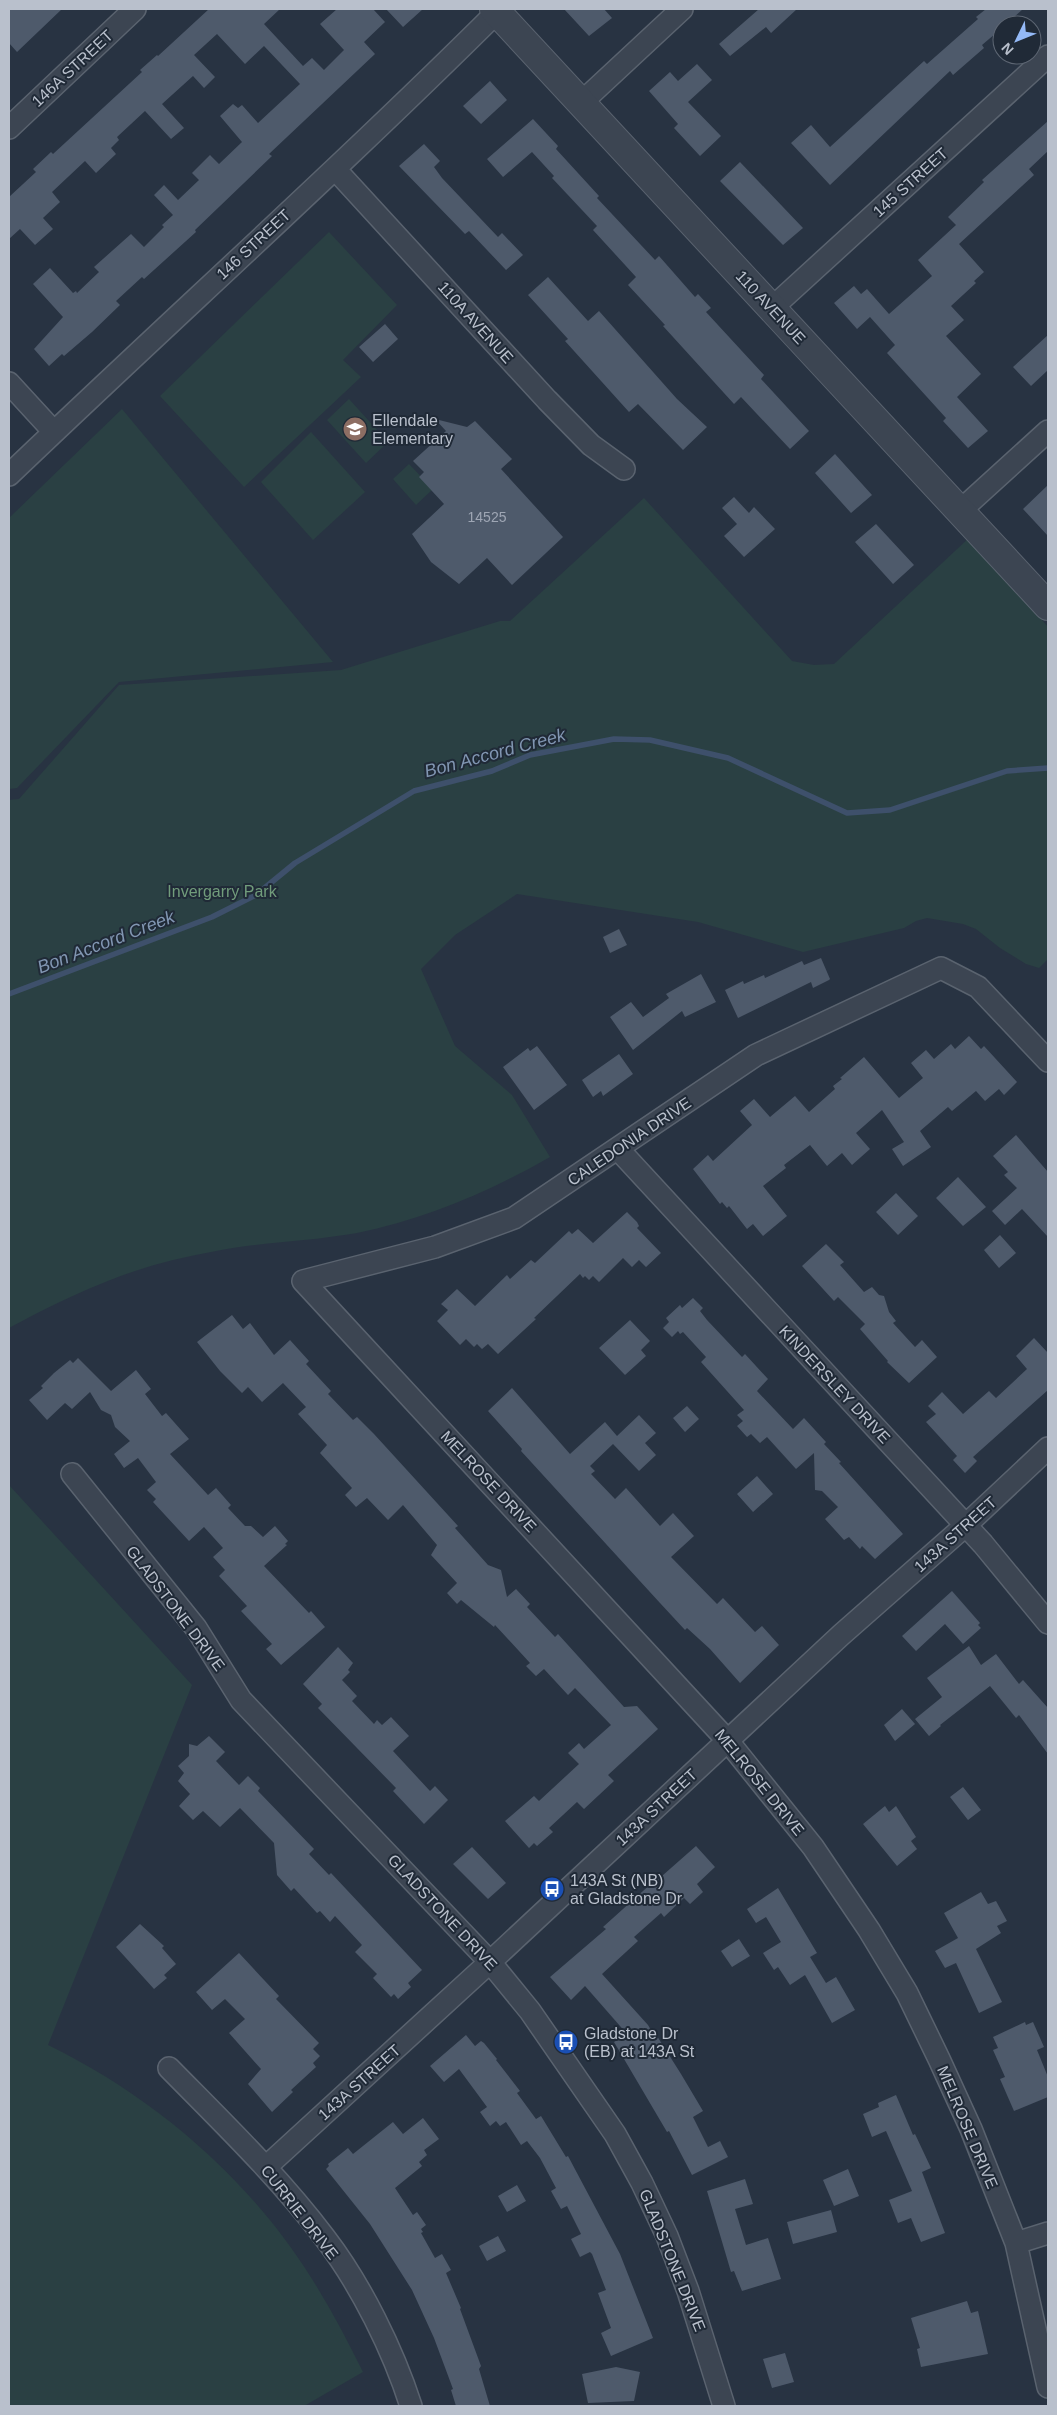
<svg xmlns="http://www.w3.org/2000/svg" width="1057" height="2415" viewBox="0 0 1057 2415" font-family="Arial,sans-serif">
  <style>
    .green { fill: #2a4043 }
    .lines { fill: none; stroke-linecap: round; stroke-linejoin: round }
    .stream { stroke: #3e506b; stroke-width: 5.5 }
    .building { fill: #4e5a6b }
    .minor-casing { stroke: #5a636f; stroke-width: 24 }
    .tertiary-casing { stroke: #5a636f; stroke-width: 30 }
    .minor { stroke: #3c4552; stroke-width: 21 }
    .tertiary { stroke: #3c4552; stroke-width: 28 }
    .labels { text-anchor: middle; stroke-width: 4; stroke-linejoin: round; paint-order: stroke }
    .number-label { font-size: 14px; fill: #9ea6b4 }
    .street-label { font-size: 16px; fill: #b9c0cc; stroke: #202a37 }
    .poi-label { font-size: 16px; fill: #b9c0cc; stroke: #202a37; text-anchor: start }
    .park-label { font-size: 16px; fill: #719c7b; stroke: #202a37 }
    .water-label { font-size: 18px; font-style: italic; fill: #8196b2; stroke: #202a37 }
  </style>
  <rect width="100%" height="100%" fill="#283342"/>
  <!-- green -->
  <path class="green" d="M329,232l68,73 -54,55 18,17 -117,110 -84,-91z
    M349,399l39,43 -22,21 -39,-43z
    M122,409l211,253 -214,20 -102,106 -8,1v-271z
    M311,432l54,60 -52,48 -52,-58z
    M409,464l24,25 -17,16 -23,-26z
    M644,498l148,163 22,4 20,-1 136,-127 78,90v332l-9,9 -13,-4 -26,-16 -24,-19 -13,-5 -36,-6 -11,3 -12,7 -101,24 -105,-30 -181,-28 -62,41 -34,34 34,77 57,49 38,62c-61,35 -124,62 -193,76 -34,6 -68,8 -102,12 -28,3 -55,9 -82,15 -58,14 -112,40 -164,68v-528l10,-1 100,-114 222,-15 159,-49h10z
    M9,1485l183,200 -144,360c105,51 201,133 264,234 19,30 35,61 51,93l-59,34h-295z"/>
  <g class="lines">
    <!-- stream -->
    <path class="stream" d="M9,994l203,-77 44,-22 39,-32 119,-72 78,-20 38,-16 84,-16 36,1 78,18 119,55 43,-3 117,-39 41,-3"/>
  </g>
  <!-- building -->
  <path class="building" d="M9,9h53l-45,43 -8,-9z
    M209,9h71l-16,15 39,42 9,-8 12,12 20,-20 -24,-26 17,-15h36l12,13 -21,20 11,12 -106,100 3,2 -77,74 1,2 -52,47 -2,-2 -26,24 4,4 -28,27 -28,24 -2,-2 -13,12 -15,-17 29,-32 -30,-33 17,-16 23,25 3,-2 1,2 22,-21 -5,-5 37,-33 13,13 20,-20 -2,-2 11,-10 -19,-20 10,-10 14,15 21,-20 -7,-7 18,-18 9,9 23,-22 -22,-26 13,-12 5,4 4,-3 16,18 42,-39 -36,-38 -19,18 -28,-30 -23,21 21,22 -11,11 -11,-12 -31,28 22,24 -13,11 -26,-28 -28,26 2,3 -8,8 5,6 -20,19 -11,-12 -33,31 8,10 -17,16 10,11 -18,16 -15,-16 -11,10v-42l27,-25 -3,-3 18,-17 2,2 89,-82 -2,-2 17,-15 1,1z
    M386,9h37l-20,18z
    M564,9h40l8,9 -23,18z
    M759,9h38l-26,24 -5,-6 -36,29 -11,-12z
    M986,9h37l-18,16h-3v3l-20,17 2,3 -31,27 -3,-4 -120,114 -39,-42 20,-18 19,22 94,-86 3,3 51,-45 -2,-2z
    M697,64l15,16 -24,22 33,34 -21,20 -26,-28 4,-4 -29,-33 21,-19 8,9z
    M490,81l17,19 -26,24 -18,-18z
    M533,119l25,27 -2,3 43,47 -2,2 58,62 4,-4 36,41 3,-3 13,14 -5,4 58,63 -3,4 48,52 -19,18 -49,-52 -7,7 -71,-78 2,-1 -37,-40 8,-8 -43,-47 4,-4 -45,-48 2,-2 -22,-24 -29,25 -16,-18z
    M1048,121v30l-19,18 5,6 -75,69 25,28 -10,9 2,2 -25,23 13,14 -18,16 35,38 -24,23 31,34 -20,17 -25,-27 3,-3 -59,-65 8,-8 -25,-28 -13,12 -23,-26 20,-17 7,8 6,-5 22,25 43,-38 -14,-16 38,-35 -8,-8 36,-35 -2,-2z
    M424,144l16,17 -6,6 8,11 56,59 4,-4 21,22 -17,15 -37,-39 -4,3 -66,-68z
    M740,162l63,66 -20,17 -63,-64z
    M548,277l40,44 11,-10 78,88 30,28 -24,23 -45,-46 -9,8 -64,-71 3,-2 -40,-44z
    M385,324l13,15 -25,23 -14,-15z
    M1048,335v35l-17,16 -18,-19z
    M435,419l32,8 8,-6 37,38 -11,10 62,68 -51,48 -25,-27 -28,26 -28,-22 -19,-28 32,-30 -25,-27 5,-5 -11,-11 33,-30z
    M835,454l37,41 -21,18 -36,-40z
    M1048,485v51l-25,-27z
    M734,497l15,16 5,-6 21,22 -31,28 -20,-21 13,-12 -15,-16z
    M876,524l38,41 -21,19 -38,-42z
    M619,929l8,16 -17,8 -7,-16z
    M821,958l9,21 -1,1 -16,8 -2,-6 -73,36 -13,-28 18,-9 1,3 20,-9 1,3 37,-17 2,4z
    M701,974l15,28 -31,15 -3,-6 -49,39 -23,-33 21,-15 12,15 26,-19 -3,-4z
    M969,1036l12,13 3,-3 33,36 -13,13 -5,-6 -14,12 -9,-10 -24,20 -4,-4 -28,24 11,16 -28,19 -11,-17 12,-7 -22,-32 -26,23 14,16 -18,16 -10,-12 -15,13 -17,-21 -26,20 2,3 -23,18 24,30 -24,20 -10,-12 -6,5 -18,-23 -2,2 -5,-6 -2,2 -27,-35 15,-14 5,6 39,-36 -12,-14 14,-12 16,18 25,-21 14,16 26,-23 -2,-3 9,-7 -2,-1 24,-21 35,41 24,-20 -12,-15 15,-13 8,9 17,-15 4,5z
    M537,1046l30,39 -33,25 -31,-43 25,-19 2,3z
    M619,1054l14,20 -30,22 -2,-5 -8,6 -11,-17z
    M1016,1135l32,37v65l-26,-28 -17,16 -13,-14 25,-23 -13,-13 4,-3 -15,-16z
    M958,1177l28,30 -23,19 -27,-28z
    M896,1193l22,23 -20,19 -22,-23z
    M627,1212l10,10 2,4 -2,2 24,25 -15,14 -7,-7 -7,7 -9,-9 -24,24 -6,-6 -4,4 -4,-4 -2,2 -3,-4 -46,44 2,1 -38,35 -10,-10 -6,5 -5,-5 -3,3 -8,-8 -6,6 -23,-24 11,-11 -7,-6 16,-15 18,17 32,-31 3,4 21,-19 4,3 34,-32 3,3 6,-5 15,14z
    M1000,1235l16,18 -17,15 -15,-18z
    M826,1244l18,18 -4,3 24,27 8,-5 7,8 5,1 5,16 7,9 -3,2 22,24 7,-7 15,17 -28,26 -22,-21 1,-1 -28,-32 5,-5 -27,-27 -4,4 -32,-35z
    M693,1298l10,10 -3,3 7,9 35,37 3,-3 23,25 -11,12 36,38 11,-11 22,24 -2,2 17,18 -2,1 64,71 -28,25 -13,-13 -2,3 -11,-12 -5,3 -19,-21 13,-12 -16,-16 -7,-1 -1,-37 -18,16 -29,-32 -7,6 -9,-9 -4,3 -10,-11 6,-5 -6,-6 7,-5 -43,-48 5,-5 -23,-25 -3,2 -2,-3 -6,6 -9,-9 6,-6 -3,-4 14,-13 2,3z
    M232,1315l11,14 7,-6 24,32 16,-15 19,21 -3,3 25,27 -3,3 25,26 4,-3 17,17 84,92 -3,2 33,37 13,5 6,27 9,-8 14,15 -3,3 28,30 3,-3 66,73 13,-1 21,23 -50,46 6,6 -30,28 -7,-7 -28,26 4,4 -16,14 -3,-3 -5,5 -24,-27 29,-25 5,5 40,-37 -11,-11 11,-10 5,6 27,-24 -36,-37 -7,7 -24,-26 -8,7 -10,-10 4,-3 -35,-38 -1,2 -33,-27 -4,4 -10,-11 10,-10 -26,-28 6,-10 -34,-40 -15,15 -21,-22 -11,9 -11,-12 7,-7 -32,-35 7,-8 -29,-31 8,-7 -23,-24 -21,19 -14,-15 -6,6 -22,-22 -23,-29z
    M630,1320l20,21 -9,9 5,6 -21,19 -26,-27z
    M1034,1338l14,15v37l-75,67 4,4 -12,12 -12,-13 4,-4 -31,-34 10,-8 -8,-8 14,-14 21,22 26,-23 7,7 31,-29 -11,-13z
    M78,1358l33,33 25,-21 15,19 -6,5 17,22 4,-3 23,26 -19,15 38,41 8,-7 15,17 -3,3 17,18h6l12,11 12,-11 13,15 -3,3 2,1 -23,21 45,47 2,-2 14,16 -44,38 -15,-16 6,-5 -31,-33 6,-5 -28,-30 6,-6 -12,-13 10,-9 -19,-21 -15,14 -36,-39 3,-3 -9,-9 9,-8 -18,-24 -14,10 -10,-14 16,-13 -15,-14 -4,-12 -10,-5 -11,-18 -18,17 -7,-6 -18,17 -18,-20 14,-12 -2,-2 13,-13 16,-13 3,3z
    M512,1388l58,66 35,-32 12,14 22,-21 17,18 -11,10 11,12 -17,16 -26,-27 -23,22 5,5 -4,3 24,25 11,-11 34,38 13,-13 21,23 -23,21 46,47 6,-6 32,34 7,-6 17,19 -39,38 -30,-34 -23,-21 -2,2 -25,-27 -139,-152 1,-2 -34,-38z
    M687,1406l12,13 -14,13 -12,-14z
    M757,1476l16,18 -20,18 -16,-18z
    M952,1591l28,32 -2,2 3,3 -18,16 -18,-20 -29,27 -14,-15z
    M969,1646l12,19 15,-11 23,30 4,-4 25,28v46l-29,-39 -3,3 -26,-32 -50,39 1,1 -12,10 -14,-17 27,-22 -15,-19z
    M338,1647l15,16 -5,7 2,2 -8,8 15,16 -5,5 22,23 3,-4 5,5 9,-8 18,19 -16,15 37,40 5,-5 13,14 -24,24 -31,-33 3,-3 -78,-80 4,-4 -19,-20z
    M902,1709l13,15 -20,17 -11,-16z
    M209,1736l16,16 -9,9 23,24 9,-9 12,12 -2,3 56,58 -5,5 20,21 2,-2 91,97 -14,13 3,4 -13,12 -4,-5 -3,3 -18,-19 4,-4 -22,-22 7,-7 -27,-29 -5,6 -10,-11 -3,2 -23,-25 -3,3 -14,-16 -3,-32 -34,-35 -20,19 -17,-16 -10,9 -14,-14 11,-12 -12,-13 6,-8 -6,-7 11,-10v-12l8,2z
    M963,1787l18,23 -13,10 -18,-23z
    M885,1806l4,6 7,-6 20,31 -5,4 6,8 -20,17 -34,-42z
    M696,1846l19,21 -18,17 6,8 -13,12 -6,-6 -20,19 -3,-4 -27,24 4,4 -36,33 46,51 7,12 2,-1 24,38 22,37 -10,6 15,30 12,-6 8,16 -36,18 -23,-44 -2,1 -53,-90 13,-8 -42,-48 -14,14 -21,-23 56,-48 -3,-2 50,-45 1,1z
    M472,1847l34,36 -18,16 -35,-35z
    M778,1888l39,65 -7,4 16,26 10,-6 19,33 -23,13 -27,-48 -15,10 -12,-18 -4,3 -11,-17 18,-11 -15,-25 -10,6 -9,-14z
    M981,1892l7,12 8,-3 11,20 -10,5 4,7 -25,16 26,53 -23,11 -23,-50 -11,5 -10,-17 23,-13 -14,-25z
    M140,1924l24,22 -2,2 14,16 -12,11 3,3 -13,11 -38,-42z
    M739,1939l11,17 -18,11 -11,-16z
    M239,1953l40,43 -3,3 43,44 -6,6 7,7 -7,7 3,4 -25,23 2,2 -21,20 -24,-28 13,-15 -32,-36 16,-14 -20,-20 -13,11 -16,-18z
    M1025,2022l1,3 7,-3 11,25 -7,3 11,27v20l-34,14 -14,-32 5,-2 -12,-27 5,-2 -5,-11z
    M466,2035l9,11 6,-5 3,2 13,16 -1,1 24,31 -3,2 19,26 5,-3 25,41 2,-1 52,98 33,84 -42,18 -10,-23 10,-5 -13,-35 8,-3 -14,-36 -2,-2 -10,5 -9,-18 10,-5 -14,-28 -6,3 -10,-18 5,-3 -16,-30 -13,-17 -6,4 -15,-23 -6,4 -4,-5 -6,5 -10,-14 7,-5 -28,-38 -15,13 -14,-16z
    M896,2095l17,40 2,-1 16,34 -9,4 23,61 -24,9 -10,-24 -13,5 -9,-23 23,-9 -26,-60 -14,6 -9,-23 16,-7 -1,-4z
    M423,2118l16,21 -15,11 3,5 -8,7 3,4 -27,22 18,27 4,-3 9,13 -5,4 2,3 -2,1 14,25 7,-4 9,16 -5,3 15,35 -1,1 21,57 -2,3 11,37h-34l-5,-16 2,-1 -19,-51 -22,-48 -42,-66 -44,-55 3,-3 -1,-2 20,-16 5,6 40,-32 10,12z
    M848,2169l11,27 -25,10 -11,-26z
    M745,2179l8,25 -18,5 11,36 22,-7 13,41 -39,12 -8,-20 -3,1 -24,-81z
    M517,2185l9,16 -19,11 -9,-16z
    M831,2210l6,22 -44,12 -6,-22z
    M498,2236l8,15 -19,10 -8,-15z
    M967,2301l4,12 7,-2 10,43 -67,13 -4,-18 3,-1 -9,-30z
    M785,2353l9,29 -22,6 -9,-29z
    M616,2367l24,5 -6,29 -46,2 -6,-29z"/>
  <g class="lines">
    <defs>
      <path id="minor" d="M582,102l100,-93
        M9,128l126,-119
        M335,169l212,231 44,45 33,24
        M772,308l276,-252
        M9,383l45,49
        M9,475c162,-155 329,-305 488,-463
        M960,511l88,-80
        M1048,1061l-70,-74 -37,-19 -185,87 -242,163 -79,29 -132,34 424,459 86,107 56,83 38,63 32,66 32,70 45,114 32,144
        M618,1149l365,395 65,79
        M72,1474l124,154 45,72 249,262 40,49 85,123 27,49 25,53 21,55 36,115
        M169,2068c54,55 110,109 156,170 36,47 68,112 86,168
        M266,2167l224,-205 351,-327 125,-110 82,-77
        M1016,2243l32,-10"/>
      <path id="tertiary" d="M494,9l554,597"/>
    </defs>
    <!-- minor casing -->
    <use href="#minor" class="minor-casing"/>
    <!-- tertiary casing -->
    <use href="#tertiary" class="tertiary-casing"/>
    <!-- minor -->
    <use href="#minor" class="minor"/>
    <!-- tertiary -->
    <use href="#tertiary" class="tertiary"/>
  </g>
  <!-- icons -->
  <defs>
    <symbol id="school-disc" viewBox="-11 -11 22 22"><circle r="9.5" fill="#8d6e63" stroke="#202a37"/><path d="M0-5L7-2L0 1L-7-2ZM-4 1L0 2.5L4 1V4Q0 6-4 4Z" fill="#fff"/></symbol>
    <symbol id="bus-disc" viewBox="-11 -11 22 22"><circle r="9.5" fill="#1a4fb4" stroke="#202a37"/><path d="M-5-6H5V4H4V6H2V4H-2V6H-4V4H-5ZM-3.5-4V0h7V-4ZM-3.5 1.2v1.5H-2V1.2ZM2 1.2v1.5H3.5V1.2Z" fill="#fff"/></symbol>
  </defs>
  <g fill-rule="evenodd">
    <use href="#school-disc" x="341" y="415" width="28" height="28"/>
    <use href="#bus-disc" x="538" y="1875" width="28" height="28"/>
    <use href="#bus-disc" x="552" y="2028" width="28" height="28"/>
  </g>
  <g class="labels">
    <!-- number labels -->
    <g class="number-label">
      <text x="487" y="522">14525</text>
    </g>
    <!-- street labels -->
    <g class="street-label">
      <text transform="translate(72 68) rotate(-43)" y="6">146A STREET</text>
      <text transform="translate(910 182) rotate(-42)" y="6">145 STREET</text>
      <text transform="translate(253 244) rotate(-43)" y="6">146 STREET</text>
      <text transform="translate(771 307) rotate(47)" y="6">110 AVENUE</text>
      <text transform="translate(476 322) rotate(48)" y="6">110A AVENUE</text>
      <text transform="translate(629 1141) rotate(-34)" y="6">CALEDONIA DRIVE</text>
      <text transform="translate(835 1384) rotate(47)" y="6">KINDERSLEY DRIVE</text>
      <text transform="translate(489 1481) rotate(47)" y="6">MELROSE DRIVE</text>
      <text transform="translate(955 1534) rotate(-42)" y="6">143A STREET</text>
      <text transform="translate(176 1608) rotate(53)" y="6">GLADSTONE DRIVE</text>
      <text transform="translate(760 1782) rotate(51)" y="6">MELROSE DRIVE</text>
      <text transform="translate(656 1807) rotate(-43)" y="6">143A STREET</text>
      <text transform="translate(443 1912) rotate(47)" y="6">GLADSTONE DRIVE</text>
      <text transform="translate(359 2082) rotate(-42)" y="6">143A STREET</text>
      <text transform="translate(968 2127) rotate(67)" y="6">MELROSE DRIVE</text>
      <text transform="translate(300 2212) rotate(52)" y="6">CURRIE DRIVE</text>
      <text transform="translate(673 2260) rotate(68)" y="6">GLADSTONE DRIVE</text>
    </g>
    <!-- poi labels -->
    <g class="poi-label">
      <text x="372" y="426">Ellendale<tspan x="372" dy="18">Elementary</tspan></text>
      <text x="570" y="1886">143A St (NB)<tspan x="570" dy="18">at Gladstone Dr</tspan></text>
      <text x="584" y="2039">Gladstone Dr<tspan x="584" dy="18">(EB) at 143A St</tspan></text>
    </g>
    <!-- park labels -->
    <g class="park-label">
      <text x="222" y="897">Invergarry Park</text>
    </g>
    <!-- water labels -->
    <g class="water-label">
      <text transform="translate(495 753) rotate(-15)" y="6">Bon Accord Creek</text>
      <text transform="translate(106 942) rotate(-21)" y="6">Bon Accord Creek</text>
    </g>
  </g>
  <!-- border -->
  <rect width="1057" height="2415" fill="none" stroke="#b9c0cc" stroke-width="20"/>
  <!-- north arrow -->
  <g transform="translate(1017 40) rotate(227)"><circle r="24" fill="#202a37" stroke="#5d6673"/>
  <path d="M0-4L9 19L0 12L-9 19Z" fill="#94b9f6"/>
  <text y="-8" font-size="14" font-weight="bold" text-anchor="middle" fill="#b9c0cc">N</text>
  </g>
</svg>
